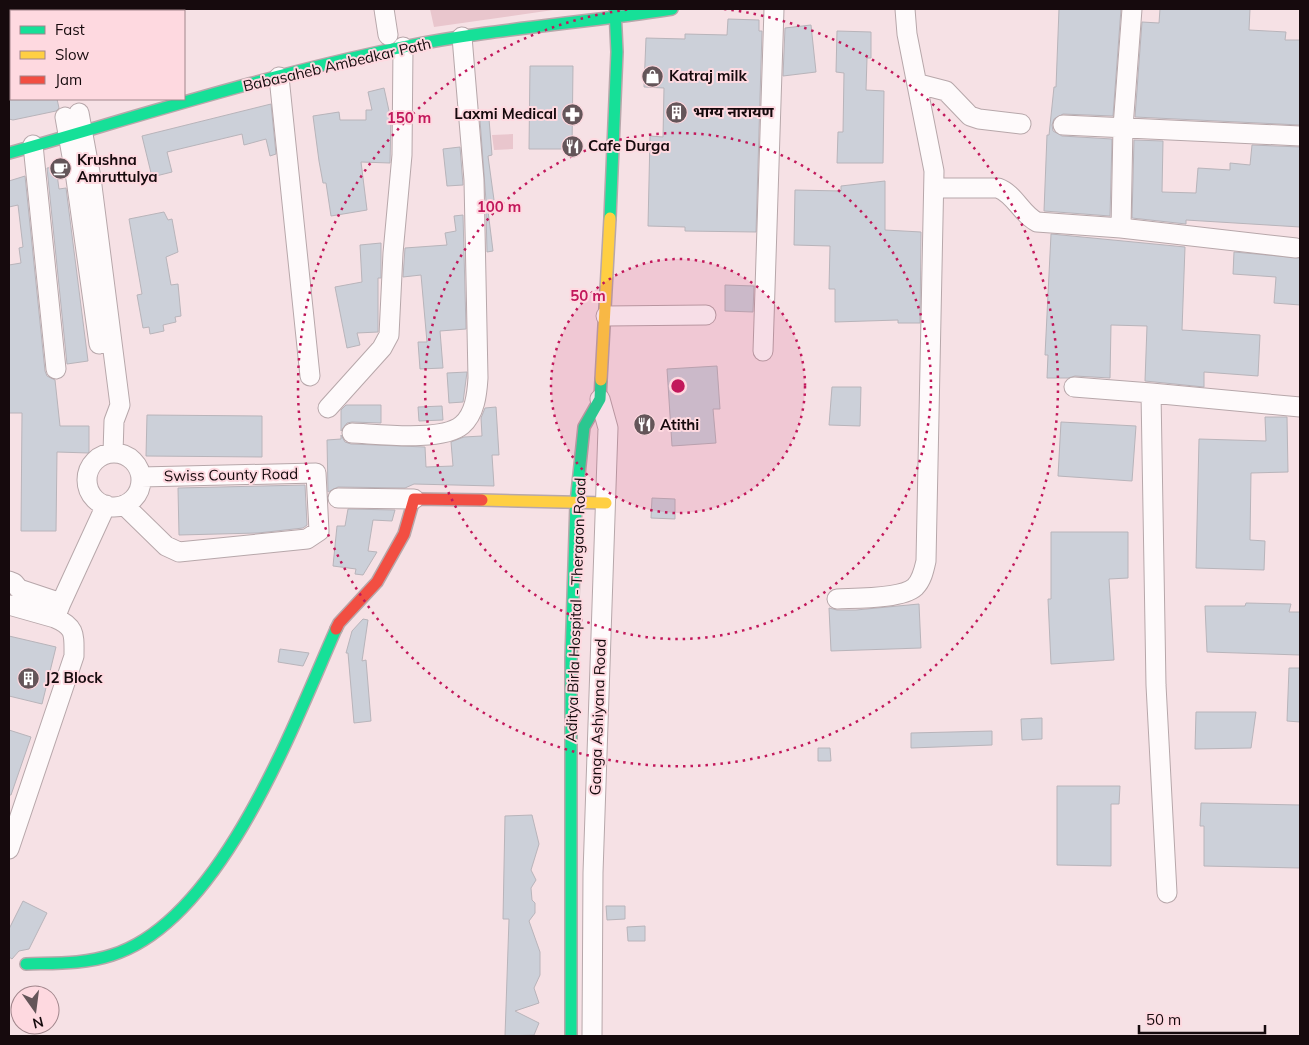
<svg xmlns="http://www.w3.org/2000/svg" width="1309" height="1045" viewBox="0 0 1309 1045" font-family="Mulish,'Noto Sans Devanagari',sans-serif">
  <style>
    .green { fill: #e9c6cd }
    .building { fill: #ccd0d9; stroke: #b8b4ba }
    .lines { fill: none; stroke-linecap: round; stroke-linejoin: round }
    .street-casing { stroke: #b7a7aa; stroke-width: 21 }
    .fast-casing { stroke: #b7a7aa; stroke-width: 14 }
    .slow-casing { stroke: #b7a7aa; stroke-width: 14 }
    .jam-casing { stroke: #b7a7aa; stroke-width: 14 }
    .street { stroke: #fefafb; stroke-width: 19 }
    .fast { stroke: #16e098; stroke-width: 11 }
    .slow { stroke: #ffcf43; stroke-width: 11 }
    .jam { stroke: #f24e42; stroke-width: 11 }
    .ring { fill: none; stroke: #c2185b; stroke-width: 2.5; stroke-dasharray: 2.5 5 }
    .labels { text-anchor: middle; stroke-width: 4; stroke-linejoin: round; paint-order: stroke }
    .street-label { font-size: 15px; fill: #160a0d; stroke: #fed9e0 }
    .poi-label { font-size: 15px; font-weight: bold; fill: #160a0d; stroke: #fed9e0; text-anchor: start }
    .centre { fill: #c2185b; stroke: #fed9e0; stroke-width: 2.5 }
    .ring-label { font-size: 15px; text-anchor: middle; font-weight: bold; fill: #c2185b; stroke: #fed9e0; stroke-width: 4; stroke-linejoin: round; paint-order: stroke }
  </style>
  <rect width="100%" height="100%" fill="#f6e1e5"/>
  <!-- green -->
  <path class="green" d="M430,9h130l-126,18z
    M513,134v15l-19,1 -2,-15z"/>
  <!-- building -->
  <path class="building" d="M1059,9h62l-8,107 -50,-2 -9,5 -2,6 1,6 9,5 50,3 -2,77 -66,-5 3,-76h2l5,-48h2z
    M1160,9h90l-1,21 37,2 -1,8h15v85l-165,-8 7,-95 17,1z
    M728,19l31,1v11h3l-6,201 -71,-1v-4l-37,-1 2,-90 13,1 1,-49 -20,-1 2,-49 39,1v-5l42,1z
    M811,25l5,47 -33,4 2,-48z
    M837,31l34,1v26h-4l-1,32 18,1 -1,72h-46l1,-31h5l1,-59 -8,-1z
    M530,66h43l-1,83h-43z
    M384,88l7,32 -1,43 -29,-1 6,48 -36,6 -5,-33h-3l-4,-22 -6,-45 26,-4 1,8h26v-10h6l-4,-18z
    M9,99h48l2,9 -3,3 -43,9 -4,-1z
    M271,104l5,50 -6,2 -4,-17 -22,6 -2,-11 -75,18 5,20 -20,5 -10,-41z
    M489,119l3,36 -4,1 6,44 -8,1 -6,-81z
    M1134,140l29,1 -1,51 34,1 2,-25 32,2v-7l20,2 2,-20 48,2v80l-114,-7v4l-54,-6z
    M460,147l3,38 -16,1 -4,-37z
    M56,167l3,22 7,-1 22,173 -21,3 -20,-196z
    M25,176l20,195 2,5 8,4 5,46h29v27l-32,-1 -1,79h-35l1,-118h-13v-148l12,-2 -2,-15 4,-1 -5,-42 -9,2v-26z
    M885,181v49l36,2 -1,91h-22v-3l-63,2v-33h-6l1,-43 -36,-1 1,-55 46,1v-5z
    M486,211h2l5,40 -6,1z
    M164,212l4,8 4,-1 6,33 -12,5 5,28 7,-1 3,32 -6,1 1,5 -13,3 1,6 -14,3 -1,-7 -6,1 -6,-33 5,-1 -13,-75z
    M463,215l3,114 -26,2 3,37 -23,1 -2,-27h9l-6,-67 -18,2 2,-29 42,-3 -2,-12 11,-2 -2,-15z
    M1051,234l134,13 -3,83 78,5 -2,41 -54,-4v15l-59,-6 2,-55 -36,-1 -1,53 -35,-2 -7,2h-21l1,-23h-3z
    M381,243v35h-3v54l-21,1 3,12 -13,3 -12,-61 27,-5 -2,-37z
    M1234,252l66,6v47l-26,-2 2,-26 -43,-3z
    M725,285l29,1 -1,26 -28,-1z
    M717,366l3,43h-7l3,34 -44,3 -5,-77z
    M467,372l-4,30 -14,1 -2,-30z
    M832,387h29l-1,39 -31,-1z
    M346,405h35v18l-29,-1 -5,1 -6,8v-21z
    M442,406l1,14 -24,1 -1,-14z
    M496,407l3,48h-7l2,31 -80,-2 -9,4 -67,-1 -10,5 -1,-52 14,-1v-4l4,7 6,2 74,3 1,20 27,-1 -2,-24 13,-5 18,-1 -1,-18 4,-10z
    M147,415l115,1v41l-116,-1z
    M1265,417h22l1,55 -37,1 -1,67 15,1 -1,29 -68,-2 3,-129 67,2z
    M1061,422l75,4 -4,55 -74,-5z
    M305,485l2,40 -4,3 -45,5 -79,2 -1,-47z
    M652,498l23,1v20l-24,-1z
    M348,509l47,1 -3,11 -19,-1 -5,31 9,1 -14,23 -8,-1 1,-5 -23,-3 4,-40h8z
    M1051,532h77v46l-19,1 5,81 -63,4 -3,-65h3z
    M1246,603l45,1 -2,8h11v43l-93,-3 -2,-46h40z
    M919,604l2,44 -90,3 -2,-43 8,2h19z
    M363,619l5,1 -6,41 4,-1 5,61 -17,2 -6,-70h-2l6,-22z
    M9,636l47,11 -14,57 -33,-8z
    M280,649l29,4 -6,13 -25,-4z
    M1289,668h11v54l-13,-1z
    M1196,712h60l-5,36 -56,1z
    M1042,718v21l-20,1 -1,-21z
    M9,730l22,7 -20,58h-2z
    M992,731v14l-81,3v-15z
    M818,748h12l1,13h-13z
    M1057,786h63l-1,18h-8v62l-54,-1z
    M1201,803l99,2v63l-96,-2v-40h-4z
    M532,815l7,29 -8,26 5,10 -5,8 1,12 3,3v10l-6,8 11,31v23l-6,13 5,15 -24,8 24,12 -5,12 -29,1 4,-117h-6l2,-103z
    M23,901l24,12 -18,36 -10,2 -7,8 -3,-2v-28z
    M606,906h19v13l-18,1z
    M645,926v15h-17l-1,-14z"/>
  <g class="lines">
    <defs>
      <path id="street" d="M384,9l4,26
        M1132,9l-9,118 -2,101 175,20
        M279,77l31,299
        M919,84l27,7 24,25 9,3 42,5
        M79,113l12,65 29,227 -6,16 -1,32
        M65,117l11,62 23,165
        M1063,125l237,11
        M33,145l23,224
        M934,188h64c17,6 23,26 39,34l84,6
        M606,316l100,-1
        M763,351l11,-342
        M1074,387l77,6
        M328,408l54,-60 7,-13 4,-82 9,-98 1,-108
        M352,433c26,1 90,9 110,-8 13,-11 15,-31 16,-47l-4,-198 -12,-143
        M87 480a27 27 0 1 1 54 0a27 27 0 1 1-54 0Z
        M338,498l76,1
        M124,505l42,41 13,6 128,-13 12,-8 -3,-58 -175,4
        M9,581l5,2 5,6 42,14 -6,15c21,9 19,17 19,38l-65,193
        M837,599c19,-1 65,0 78,-12 7,-7 9,-17 11,-26l8,-390 -27,-137 -2,-25
        M61,603l45,-98
        M9,605l46,13
        M1167,893l-11,-208 -5,-292 149,14
        M592,1036l1,-163 15,-445 -8,-29"/>
      <path id="fast" d="M9,153c130,-37 261,-79 394,-106 89,-18 180,-24 269,-38
        M610,218l7,-166 -2,-43
        M26,964c29,-1 59,0 86,-9 109,-34 181,-229 224,-326
        M571,1036v-377l5,-156 8,-76 16,-28 1,-19"/>
      <path id="slow" d="M601,380l9,-162
        M482,500l124,3"/>
      <path id="jam" d="M336,629l3,-6 38,-41 27,-48 10,-35 68,1"/>
    </defs>
    <!-- street casing -->
    <use href="#street" class="street-casing"/>
    <!-- fast casing -->
    <use href="#fast" class="fast-casing"/>
    <!-- slow casing -->
    <use href="#slow" class="slow-casing"/>
    <!-- jam casing -->
    <use href="#jam" class="jam-casing"/>
    <!-- street -->
    <use href="#street" class="street"/>
    <!-- fast -->
    <use href="#fast" class="fast"/>
    <!-- slow -->
    <use href="#slow" class="slow"/>
    <!-- jam -->
    <use href="#jam" class="jam"/>
  </g>
  <!-- distance rings -->
  <circle cx="678" cy="386" r="127" fill="#c2185b" fill-opacity=".12"/>
  <g class="ring">
    <circle cx="678" cy="386" r="127"/>
    <circle cx="678" cy="386" r="253"/>
    <path d="M724 9A380 380 0 1 1 632 9"/>
  </g>
  <!-- icons -->
  <defs>
    <symbol id="shop-disc" viewBox="-11 -11 22 22"><circle r="9.5" fill="#645559" stroke="#fed9e0"/><path d="M-5-2.5h2.3a2.7 3.5 0 0 1 5.4 0H5L5.5 6h-11ZM-1.5-2.5h3a1.5 2.3 0 0 0-3 0Z" fill="#fff"/></symbol>
    <symbol id="building-disc" viewBox="-11 -11 22 22"><circle r="9.5" fill="#645559" stroke="#fed9e0"/><path d="M-4-6H4V6H1V3H-1V6H-4ZM-2.5-4.3h1.7v1.8h-1.7ZM.8-4.3h1.7v1.8H.8ZM-2.5-1h1.7V.8h-1.7ZM.8-1h1.7V.8H.8Z" fill="#fff"/></symbol>
    <symbol id="pharmacy-disc" viewBox="-11 -11 22 22"><circle r="9.5" fill="#645559" stroke="#fed9e0"/><path d="M-2-6h4v4h4v4h-4v4h-4v-4h-4v-4h4Z" fill="#fff"/></symbol>
    <symbol id="restaurant-disc" viewBox="-11 -11 22 22"><circle r="9.5" fill="#645559" stroke="#fed9e0"/><path d="M-5-6h1v4h1v-4h1v4h1v-4h1v5L-1.5 .5V6h-2V.5L-5-1ZM5-6V6H3V1.5H1.5Q1.5-4 5-6Z" fill="#fff"/></symbol>
    <symbol id="cafe-disc" viewBox="-11 -11 22 22"><circle r="9.5" fill="#645559" stroke="#fed9e0"/><path d="M-5.5-4.5H6V0H3Q3 3.5 0 3.5H-2.5Q-5.5 3.5-5.5 0ZM3-3.2v2h1.7v-2ZM-6 4.5H4V6H-6Z" fill="#fff"/></symbol>
  </defs>
  <g fill-rule="evenodd">
    <use href="#shop-disc" x="640" y="64" width="25" height="25"/>
    <use href="#building-disc" x="664" y="100" width="25" height="25"/>
    <use href="#pharmacy-disc" x="560" y="102" width="25" height="25"/>
    <use href="#restaurant-disc" x="560" y="134" width="25" height="25"/>
    <use href="#cafe-disc" x="48" y="156" width="25" height="25"/>
    <use href="#restaurant-disc" x="632" y="412" width="25" height="25"/>
    <use href="#building-disc" x="16" y="666" width="25" height="25"/>
  </g>
  <g class="labels">
    <!-- street labels -->
    <g class="street-label">
      <text transform="translate(337 65) rotate(-13)" y="5">Babasaheb Ambedkar Path</text>
      <text transform="translate(231 475) rotate(-1)" y="5">Swiss County Road</text>
      <text transform="translate(576 610) rotate(-88)" y="5">Aditya Birla Hospital - Thergaon Road</text>
      <text transform="translate(598 717) rotate(-88)" y="5">Ganga Ashiyana Road</text>
    </g>
    <!-- poi labels -->
    <g class="poi-label">
      <text x="669" y="81">Katraj milk</text>
      <text x="693" y="117">भाग्य नारायण</text>
      <text x="557" y="119" text-anchor="end">Laxmi Medical</text>
      <text x="588" y="151">Cafe Durga</text>
      <text x="77" y="165">Krushna<tspan x="77" dy="17">Amruttulya</tspan></text>
      <text x="660" y="430">Atithi</text>
      <text x="45" y="683">J2 Block</text>
    </g>
  </g>
  <circle cx="678" cy="386" r="8" class="centre"/>
  <g class="ring-label">
    <text x="409" y="123">150 m</text>
    <text x="499" y="212">100 m</text>
    <text x="588" y="301">50 m</text>
  </g>
  <!-- border -->
  <rect width="1309" height="1045" fill="none" stroke="#160a0d" stroke-width="20"/>
  <!-- legend -->
  <rect x="10" y="10" width="175" height="90" fill="#fed9e0" stroke="#a1868c"/>
  <rect x="20" y="26" width="25" height="8" fill="#16e098" stroke="#a1868c"/>
  <text x="55" y="35" font-size="15" fill="#160a0d">Fast</text>
  <rect x="20" y="51" width="25" height="8" fill="#ffcf43" stroke="#a1868c"/>
  <text x="55" y="60" font-size="15" fill="#160a0d">Slow</text>
  <rect x="20" y="76" width="25" height="8" fill="#f24e42" stroke="#a1868c"/>
  <text x="55" y="85" font-size="15" fill="#160a0d">Jam</text>
  <!-- north arrow -->
  <g transform="translate(35 1010) rotate(166)"><circle r="24" fill="#fed9e0" stroke="#a1868c"/>
  <path d="M0-4L9 19L0 12L-9 19Z" fill="#645559"/>
  <text y="-8" font-size="14" font-weight="bold" text-anchor="middle" fill="#160a0d">N</text>
  </g>
  <!-- scale -->
  <path d="M1139 1025v8h126v-8" fill="none" stroke="#160a0d" stroke-width="2.5"/>
  <text x="1146" y="1025" font-size="15" fill="#160a0d" stroke="#fed9e0" stroke-width="4" paint-order="stroke">50 m</text>
</svg>
